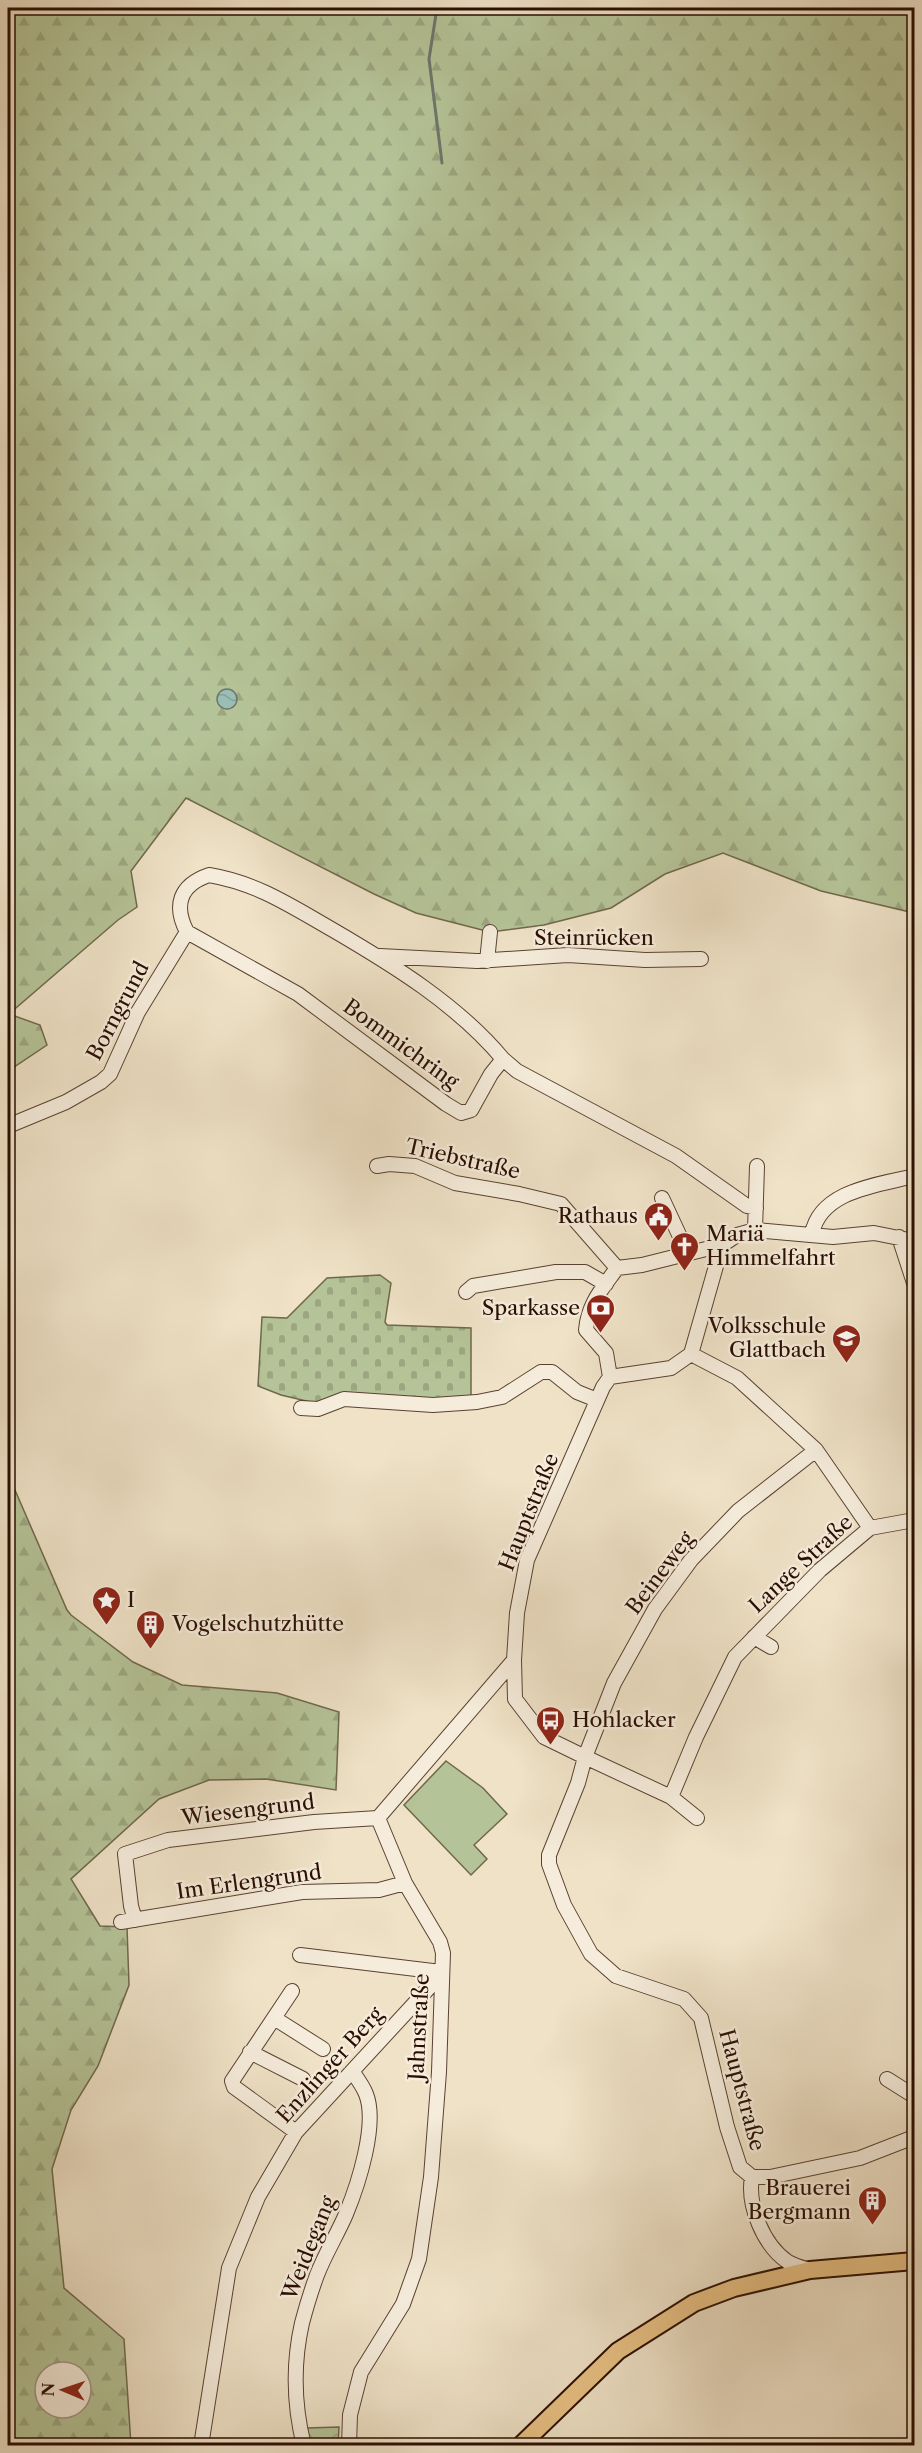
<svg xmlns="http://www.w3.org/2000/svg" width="922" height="2453" viewBox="0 0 922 2453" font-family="'Libre Caslon Text',serif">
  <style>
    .grass { fill: #b5c498; stroke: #6f684c; stroke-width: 1.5 }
    .forest { fill: url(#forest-firs); stroke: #6f684c; stroke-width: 1.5; fill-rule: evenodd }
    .cemetery { fill: url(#cemetery-stones); stroke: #6f684c; stroke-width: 1.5 }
    .park { fill: url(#park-crowns); stroke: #6f684c; stroke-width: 1.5 }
    .water { fill: url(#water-waves); stroke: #6d776d; stroke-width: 1.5 }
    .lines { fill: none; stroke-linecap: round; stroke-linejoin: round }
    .stream { stroke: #6d776d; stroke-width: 3 }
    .minor-casing { stroke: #5a4232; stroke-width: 16 }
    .major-casing { stroke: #290d00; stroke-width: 20 }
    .minor { stroke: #f5ecdb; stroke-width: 14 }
    .major { stroke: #e8c184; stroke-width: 16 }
    .labels { text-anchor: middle; stroke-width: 5; stroke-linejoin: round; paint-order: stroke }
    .street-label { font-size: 21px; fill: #290d00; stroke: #f5ecdb }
    .poi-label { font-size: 21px; fill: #290d00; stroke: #f5ecdb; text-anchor: end }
  </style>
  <defs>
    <pattern id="forest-firs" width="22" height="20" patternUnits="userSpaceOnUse" patternTransform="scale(1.5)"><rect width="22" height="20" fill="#b5c498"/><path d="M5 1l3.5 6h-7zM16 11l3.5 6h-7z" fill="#9ca781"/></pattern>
    <pattern id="cemetery-stones" width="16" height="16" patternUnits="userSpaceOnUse" patternTransform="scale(1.5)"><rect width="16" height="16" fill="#b5c498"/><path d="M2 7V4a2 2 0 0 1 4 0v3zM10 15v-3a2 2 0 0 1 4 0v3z" fill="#9ca781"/></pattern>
    <pattern id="park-crowns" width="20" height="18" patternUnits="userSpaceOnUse" patternTransform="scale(1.5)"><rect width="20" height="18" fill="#b5c498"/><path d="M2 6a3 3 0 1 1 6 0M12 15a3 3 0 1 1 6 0" fill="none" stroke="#9ca781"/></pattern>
    <pattern id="water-waves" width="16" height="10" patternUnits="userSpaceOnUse" patternTransform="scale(1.5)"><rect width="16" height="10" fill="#9abeb5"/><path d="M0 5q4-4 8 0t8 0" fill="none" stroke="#85a29a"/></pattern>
  </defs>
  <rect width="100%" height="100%" fill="#efe2c7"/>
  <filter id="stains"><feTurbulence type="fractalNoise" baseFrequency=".00333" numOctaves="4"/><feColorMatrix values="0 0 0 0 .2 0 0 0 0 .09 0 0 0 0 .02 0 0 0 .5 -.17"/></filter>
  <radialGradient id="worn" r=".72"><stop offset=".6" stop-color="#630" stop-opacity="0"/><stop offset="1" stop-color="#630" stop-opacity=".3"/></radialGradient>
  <!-- grass -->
  <path class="grass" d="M446,1761l37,27 24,26 -33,31 13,14 -16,16 -67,-70z"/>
  <!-- forest -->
  <path class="forest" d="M8,8h906v905l-93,-22 -98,-38 -58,21 -54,34 -67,17 -54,7 -74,-19 -42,-19 -188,-96 -55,73 6,36 -19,13 -109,94 31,11 7,20 -39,26z
    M8,1474l59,136 4,5 62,47 49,23 95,8 62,19 -3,78 -70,-11 -57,1 -50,19 -88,80 29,47 27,1 2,58 -31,81 -27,44 -19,59 12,119 60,51 7,106h-123zM45,2372h36v36h-36z"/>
  <!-- cemetery -->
  <path class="cemetery" d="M380,1275l11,8 -6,39 2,3 84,3v73l-152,3 -38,-9 -23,-9 4,-69 25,1 40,-40z"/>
  <!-- park -->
  <path class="park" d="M339,2427l-1,18h-27l-4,-17z"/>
  <!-- water -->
  <path class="water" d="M217 699a10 10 0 1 1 20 0a10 10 0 1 1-20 0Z"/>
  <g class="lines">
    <!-- stream -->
    <path class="stream" d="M437,8l-8,51 13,104"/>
    <defs>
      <path id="minor" d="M209,875c48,8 82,31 124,55 60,35 125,75 170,129l-12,15 -20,36 -10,3 -15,-9 -148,-110 -111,-62c-14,-27 -7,-47 22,-57z
        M380,956l97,5 91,-6 77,5 56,-1
        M487,961l3,-29
        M503,1059l14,12 159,85 71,50 9,2
        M8,1126l58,-24 35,-20 9,-8 28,-62 49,-80
        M377,1166l12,-2 26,2 40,17 64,11 42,10 56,64
        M662,1198l26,56
        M755,1230l2,-64
        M812,1234c8,-44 67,-49 102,-58
        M899,1237l15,46
        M722,1245l-31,109 -20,14 -61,9 -7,10 -76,173 -10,53 -3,47 1,39 29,38 41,20 -7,26 -29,72v9l15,41 27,49 25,22 68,23 17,19 26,109 13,40 12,10
        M466,1292l7,-6 83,-14h29l21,12
        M691,1354l46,24 79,72 54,78
        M610,1377l-4,-24 -20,-23c2,-26 16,-41 31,-62l25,-3 80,-20 15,-10 18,-5 78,7 41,-4 40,8
        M301,1408l17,1 26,-10 89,6 44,-3 25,-5 39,-25h11l25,20 20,8
        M754,1637l17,10
        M671,1797l25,-60 39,-80 85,-87 50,-42 44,-8
        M697,1818l-26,-21 -86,-40 29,-74 41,-74 36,-49 47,-49 78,-61
        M135,1920l-4,-14 -6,-52 43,-14 146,-18 64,-4
        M121,1922l181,-30 77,-2 26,-7
        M300,1955l141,17
        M292,1991l-60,90 2,6 62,45
        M274,2018l49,31
        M250,2052l53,27
        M887,2079l27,17
        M752,2177h18l90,-19 54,-21
        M752,2177c-5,28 11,68 36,85 7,4 15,6 22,8
        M201,2446l28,-178 29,-71 38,-65 141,-153 5,-11
        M304,2446c-10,-40 -11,-83 -2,-123 4,-15 9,-32 15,-48 8,-21 20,-40 29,-61 12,-29 32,-90 20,-120 -3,-8 -9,-16 -14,-23
        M349,2446l1,-31 11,-43 42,-68 16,-45 12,-82 8,-105 4,-119 -3,-11 -35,-59 -27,-65 136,-158"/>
      <path id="major" d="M520,2446l98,-95 76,-48 40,-15 76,-18 104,-9"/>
    </defs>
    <!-- minor casing -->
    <use href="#minor" class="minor-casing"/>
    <!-- major casing -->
    <use href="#major" class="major-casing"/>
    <!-- minor -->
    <use href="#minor" class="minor"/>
    <!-- major -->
    <use href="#major" class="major"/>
  </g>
  <!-- icons -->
  <defs>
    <symbol id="civic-pin" viewBox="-11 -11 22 30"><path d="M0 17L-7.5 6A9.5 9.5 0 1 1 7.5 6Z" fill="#8f2418" stroke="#f5ecdb"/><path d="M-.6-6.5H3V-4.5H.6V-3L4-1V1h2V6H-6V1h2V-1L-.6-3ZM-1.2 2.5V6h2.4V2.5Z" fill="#fff"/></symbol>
    <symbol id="church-pin" viewBox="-11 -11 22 30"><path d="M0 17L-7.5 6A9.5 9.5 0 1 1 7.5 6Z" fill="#8f2418" stroke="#f5ecdb"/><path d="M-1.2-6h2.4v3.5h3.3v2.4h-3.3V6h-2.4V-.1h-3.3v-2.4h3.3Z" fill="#fff"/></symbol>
    <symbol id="bank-pin" viewBox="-11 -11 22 30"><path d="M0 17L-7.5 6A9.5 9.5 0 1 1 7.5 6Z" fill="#8f2418" stroke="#f5ecdb"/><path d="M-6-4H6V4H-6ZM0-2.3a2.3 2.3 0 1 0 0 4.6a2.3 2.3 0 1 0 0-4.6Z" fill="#fff"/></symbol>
    <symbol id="school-pin" viewBox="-11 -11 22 30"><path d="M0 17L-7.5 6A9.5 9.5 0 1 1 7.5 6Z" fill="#8f2418" stroke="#f5ecdb"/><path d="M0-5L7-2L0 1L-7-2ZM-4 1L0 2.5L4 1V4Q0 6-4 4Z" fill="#fff"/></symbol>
    <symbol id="sight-pin" viewBox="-11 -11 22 30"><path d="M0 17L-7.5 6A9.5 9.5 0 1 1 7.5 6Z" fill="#8f2418" stroke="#f5ecdb"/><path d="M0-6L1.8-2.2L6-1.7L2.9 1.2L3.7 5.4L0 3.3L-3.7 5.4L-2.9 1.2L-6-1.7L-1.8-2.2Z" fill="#fff"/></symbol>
    <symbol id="building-pin" viewBox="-11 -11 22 30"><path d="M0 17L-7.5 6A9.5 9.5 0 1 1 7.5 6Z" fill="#8f2418" stroke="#f5ecdb"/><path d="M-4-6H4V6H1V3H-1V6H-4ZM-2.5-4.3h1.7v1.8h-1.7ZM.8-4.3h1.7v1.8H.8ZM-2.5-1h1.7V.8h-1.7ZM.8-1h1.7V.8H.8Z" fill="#fff"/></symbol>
    <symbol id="bus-pin" viewBox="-11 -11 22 30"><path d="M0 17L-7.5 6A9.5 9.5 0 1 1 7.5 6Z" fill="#8f2418" stroke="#f5ecdb"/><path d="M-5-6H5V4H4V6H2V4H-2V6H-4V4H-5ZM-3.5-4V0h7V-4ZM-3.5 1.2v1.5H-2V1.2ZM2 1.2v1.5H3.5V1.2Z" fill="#fff"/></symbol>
  </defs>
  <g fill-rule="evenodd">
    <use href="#civic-pin" x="642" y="1200" width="33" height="45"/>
    <use href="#church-pin" x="668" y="1230" width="33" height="45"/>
    <use href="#bank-pin" x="584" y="1292" width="33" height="45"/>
    <use href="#school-pin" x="830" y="1322" width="33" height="45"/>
    <use href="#sight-pin" x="90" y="1584" width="33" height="45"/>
    <use href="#building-pin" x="134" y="1608" width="33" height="45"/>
    <use href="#bus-pin" x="534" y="1704" width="33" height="45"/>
    <use href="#building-pin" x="856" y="2184" width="33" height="45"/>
  </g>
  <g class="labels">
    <!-- street labels -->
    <g class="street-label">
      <text x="594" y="945">Steinrücken</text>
      <text transform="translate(118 1011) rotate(-62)" y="7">Borngrund</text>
      <text transform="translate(401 1044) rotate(36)" y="7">Bommichring</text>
      <text transform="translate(463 1159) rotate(13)" y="7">Triebstraße</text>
      <text transform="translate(529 1512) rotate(-68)" y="7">Hauptstraße</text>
      <text transform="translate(801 1564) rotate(-43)" y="7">Lange Straße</text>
      <text transform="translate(660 1573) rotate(-53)" y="7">Beineweg</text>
      <text transform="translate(248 1810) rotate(-7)" y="7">Wiesengrund</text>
      <text transform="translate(249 1882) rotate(-8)" y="7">Im Erlengrund</text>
      <text transform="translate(419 2027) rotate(-87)" y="7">Jahnstraße</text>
      <text transform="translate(330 2065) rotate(-48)" y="7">Enzlinger Berg</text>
      <text transform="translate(742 2090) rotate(75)" y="7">Hauptstraße</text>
      <text transform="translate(309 2248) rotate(-68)" y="7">Weidegang</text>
    </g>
    <!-- poi labels -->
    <g class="poi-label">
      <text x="638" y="1223">Rathaus</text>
      <text x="706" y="1241" text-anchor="start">Mariä<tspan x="706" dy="24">Himmelfahrt</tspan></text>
      <text x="580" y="1315">Sparkasse</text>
      <text x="826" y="1333">Volksschule<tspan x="826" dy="24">Glattbach</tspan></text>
      <text x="127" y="1607" text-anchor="start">I</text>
      <text x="172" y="1631" text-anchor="start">Vogelschutzhütte</text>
      <text x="572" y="1727" text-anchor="start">Hohlacker</text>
      <text x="851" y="2195">Brauerei<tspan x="851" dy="24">Bergmann</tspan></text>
    </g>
  </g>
  <!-- margin -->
  <rect width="922" height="2453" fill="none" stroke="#efe2c7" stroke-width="30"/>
  <rect x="9" y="9" width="904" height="2435" fill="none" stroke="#290d00" stroke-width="3"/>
  <rect x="15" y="15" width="892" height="2423" fill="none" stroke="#290d00" stroke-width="1.5"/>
  <!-- north arrow -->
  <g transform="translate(63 2390) rotate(272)"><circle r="28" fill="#f5ecdb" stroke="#a39383" stroke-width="1.5"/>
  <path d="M0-4.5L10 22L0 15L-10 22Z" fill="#8f2418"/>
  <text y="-9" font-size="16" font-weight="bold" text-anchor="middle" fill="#290d00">N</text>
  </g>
  <rect width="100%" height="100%" filter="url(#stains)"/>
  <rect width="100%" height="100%" fill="url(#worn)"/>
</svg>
